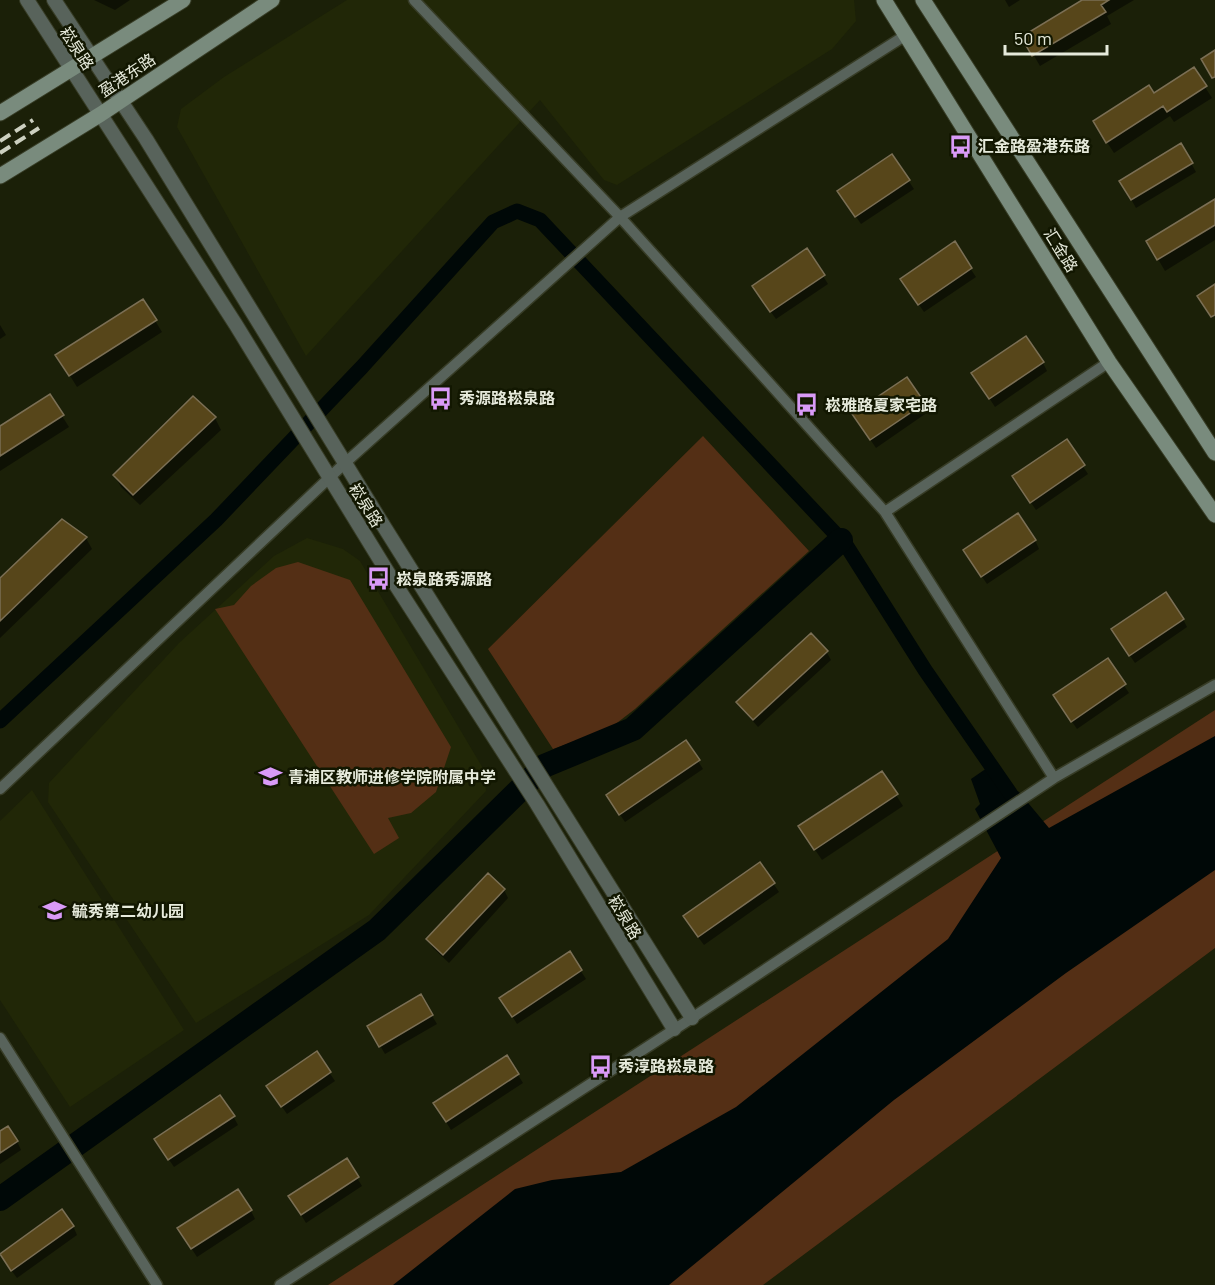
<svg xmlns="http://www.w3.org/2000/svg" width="1215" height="1285" viewBox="0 0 1215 1285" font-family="Barlow,'Noto Sans SC',sans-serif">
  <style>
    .built { fill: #212707 }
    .green { fill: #542f15 }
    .water { fill: #000807 }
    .shadow { fill: #0007 }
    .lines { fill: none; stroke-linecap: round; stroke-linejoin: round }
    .canal { stroke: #000807; stroke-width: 15 }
    .river { stroke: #000807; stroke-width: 24 }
    .building { fill: #57461a; stroke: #7b6f55; stroke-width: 1.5 }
    .minor-casing { stroke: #373c26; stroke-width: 13 }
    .tertiary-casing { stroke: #373c26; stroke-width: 16 }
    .secondary-casing { stroke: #373c26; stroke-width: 17 }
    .minor { stroke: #58635b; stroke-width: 10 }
    .tertiary { stroke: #58635b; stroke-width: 14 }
    .secondary { stroke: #798b7d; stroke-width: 15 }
    .rail { stroke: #ccd0c0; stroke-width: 4; stroke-dasharray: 12 6; stroke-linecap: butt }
    .labels { text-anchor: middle; stroke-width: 5; stroke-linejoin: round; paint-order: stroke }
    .street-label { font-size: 16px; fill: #e6eadb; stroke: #121701 }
    .poi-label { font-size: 16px; font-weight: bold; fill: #e6eadb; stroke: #121701; text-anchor: start }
  </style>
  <rect width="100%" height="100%" fill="#1b2008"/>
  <!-- built -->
  <path class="built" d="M347,0h507l2,21 -24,28 -215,136 -13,-5 -64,-80 -234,256 -129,-229 4,-18 43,-32z
    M307,538l36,11 17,12 124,209 2,21 -117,124 -173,108 -148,-221 1,-19 130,-140 95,-87z
    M32,790l152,240 -114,77 -70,-107v-179z"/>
  <!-- green -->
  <path class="green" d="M703,436l106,115 -174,158 -26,20 -56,20 -65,-100z
    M298,562l52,18 101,167 -15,45 -25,21 -23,5 11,20 -25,16 -159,-245 19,-4 17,-19 25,-18z
    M1215,710v238l-452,337h-435z"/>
  <!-- water -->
  <path class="water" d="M1215,736v134l-149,103 -172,127 -225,185h-276l122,-96 37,-9 69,-8 115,-65 212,-168 53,-81 -26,-49 5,-5 -9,-25 16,-11 32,24 30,36z"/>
  <!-- shadow -->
  <path class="shadow" d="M94,0h36l-15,10z
    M1005,0h15l-11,7z
    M1085,0h49l-27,16 4,8 -71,42 -17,-29z
    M1205,87l7,11 -38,24 -4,-6 -56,37 -13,-20 53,-38z
    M1181,145l15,27 -60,36 -15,-27z
    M892,156l22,33 -53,35 -17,-25z
    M1215,201v39l-50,31 -17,-29z
    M954,244l22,33 -52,35 -17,-25z
    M823,276l5,8 -52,35 -18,-25z
    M143,301l19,31 -85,55 -13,-21z
    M0,325l6,10 -6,4z
    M1043,363l4,8 -52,36 -17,-26z
    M193,398l22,20 6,12 -81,75 -19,-18 -6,-11z
    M923,404l5,8 -52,36 -17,-25z
    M62,416l7,11 -69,44v-44z
    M1066,441l22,33 -52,36 -17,-25z
    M86,538l6,11 -92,89v-58z
    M1035,540l4,9 -52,35 -17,-25z
    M1183,619l4,8 -52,36 -17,-25z
    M826,651l5,9 -73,67 -15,-17 -5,-8z
    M1107,660l22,33 -52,36 -17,-25z
    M698,761l5,8 -78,53 -13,-19z
    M896,795l7,11 -81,54 -15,-22z
    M760,864l19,28 -75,53 -15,-20z
    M504,890l4,8 -59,65 -16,-15 -5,-8z
    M569,953l17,26 -69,45 -11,-18z
    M420,996l17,28 -52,30 -16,-27z
    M316,1053l19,28 -48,33 -14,-20z
    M507,1057l16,26 -72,47 -11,-18z
    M233,1116l5,9 -64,42 -13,-19z
    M0,1133l17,8 4,9 -21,14z
    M346,1160l16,26 -56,37 -11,-18z
    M251,1211l4,8 -58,38 -13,-20z
    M73,1226l4,9 -60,43 -11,-15z"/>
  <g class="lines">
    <!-- canal -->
    <path class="canal" d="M0,721l216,-201 146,-153 131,-145 24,-11 23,9 306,325 79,125 85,123"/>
    <!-- river -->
    <path class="river" d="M0,1199l377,-269 167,-164 89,-37 208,-189"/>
  </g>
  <!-- building -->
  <path class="building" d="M1082,0h27l-8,5 5,7 -74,44 -11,-19z
    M1215,50v27l-3,1 -11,-19z
    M1194,67l13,19 -40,26 -4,-6 -57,37 -13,-22 56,-36 5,8z
    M1181,143l12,20 -62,37 -12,-19z
    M892,154l18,26 -55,37 -18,-26z
    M1215,199v26l-58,35 -11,-19z
    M955,241l17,27 -54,37 -18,-26z
    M807,248l18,27 -55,37 -18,-26z
    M1215,284v31l-4,2 -14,-21z
    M143,299l14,21 -88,56 -14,-21z
    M1026,336l18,26 -55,37 -18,-26z
    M907,377l18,26 -55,37 -18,-26z
    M50,394l14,21 -64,41v-30z
    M193,396l23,21 -83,78 -20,-20z
    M1067,439l18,26 -55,38 -18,-27z
    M1018,513l18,27 -55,37 -18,-27z
    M62,519l25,18 -87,84v-43z
    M1166,592l18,27 -55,37 -18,-27z
    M811,633l17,18 -75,69 -17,-18z
    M1108,658l18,26 -55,38 -18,-27z
    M686,740l14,20 -81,55 -13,-20z
    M882,771l16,23 -84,56 -16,-24z
    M760,862l15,21 -77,54 -15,-21z
    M488,873l17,16 -62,66 -17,-16z
    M570,951l12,19 -70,47 -13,-19z
    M421,994l12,21 -54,32 -12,-21z
    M317,1051l14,21 -50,35 -15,-21z
    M507,1055l12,19 -73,48 -13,-19z
    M220,1095l15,21 -67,44 -14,-21z
    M8,1126l10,15 -18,12v-22z
    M347,1158l12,19 -58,38 -13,-19z
    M238,1189l14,21 -61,39 -14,-21z
    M62,1209l12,17 -63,45 -11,-17z"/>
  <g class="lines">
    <defs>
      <path id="minor" d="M414,0l206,217 265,295 169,266
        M885,512l224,-150
        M0,789l345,-326 275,-246 286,-182
        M0,1038l157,247
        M280,1285l412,-267 362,-240 161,-93"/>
      <path id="tertiary" d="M27,0l209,325 154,251 147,228 137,225
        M54,0l92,139 237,386 309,493"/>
      <path id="secondary" d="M884,0l225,362 106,153
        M923,0l292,453
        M0,113l183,-113
        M0,176l101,-62 171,-114"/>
    </defs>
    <!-- minor casing -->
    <use href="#minor" class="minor-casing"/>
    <!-- tertiary casing -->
    <use href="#tertiary" class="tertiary-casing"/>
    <!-- secondary casing -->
    <use href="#secondary" class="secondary-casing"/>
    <!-- minor -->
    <use href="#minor" class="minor"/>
    <!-- tertiary -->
    <use href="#tertiary" class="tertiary"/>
    <!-- secondary -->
    <use href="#secondary" class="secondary"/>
    <!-- rail -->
    <path class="rail" d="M0,141l33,-21
      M0,153l39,-25"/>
  </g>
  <!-- icons -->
  <defs>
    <symbol id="bus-bare" viewBox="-9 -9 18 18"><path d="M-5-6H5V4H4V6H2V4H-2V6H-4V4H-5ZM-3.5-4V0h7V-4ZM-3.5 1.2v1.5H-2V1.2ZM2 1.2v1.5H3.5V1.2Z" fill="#d99af7" stroke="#121701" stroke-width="2.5" paint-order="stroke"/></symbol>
    <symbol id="school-bare" viewBox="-9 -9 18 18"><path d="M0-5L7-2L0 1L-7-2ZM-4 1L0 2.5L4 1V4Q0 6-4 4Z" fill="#d99af7" stroke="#121701" stroke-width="2.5" paint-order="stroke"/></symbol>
  </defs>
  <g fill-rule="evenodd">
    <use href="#bus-bare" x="944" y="130" width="33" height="33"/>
    <use href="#bus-bare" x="424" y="382" width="33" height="33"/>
    <use href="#bus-bare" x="790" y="388" width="33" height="33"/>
    <use href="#bus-bare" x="362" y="562" width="33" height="33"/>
    <use href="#school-bare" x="254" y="760" width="33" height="33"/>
    <use href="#school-bare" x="38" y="894" width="33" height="33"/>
    <use href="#bus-bare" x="584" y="1050" width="33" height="33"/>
  </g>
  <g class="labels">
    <!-- street labels -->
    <g class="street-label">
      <text transform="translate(77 48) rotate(57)" y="6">崧泉路</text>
      <text transform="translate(127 75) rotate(-34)" y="6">盈港东路</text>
      <text transform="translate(1061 250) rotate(58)" y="6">汇金路</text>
      <text transform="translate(366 505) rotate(58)" y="6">崧泉路</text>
      <text transform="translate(625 917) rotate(59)" y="6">崧泉路</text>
    </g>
    <!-- poi labels -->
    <g class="poi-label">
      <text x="978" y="152">汇金路盈港东路</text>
      <text x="459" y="404">秀源路崧泉路</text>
      <text x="825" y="411">崧雅路夏家宅路</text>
      <text x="396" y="585">崧泉路秀源路</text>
      <text x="288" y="783">青浦区教师进修学院附属中学</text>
      <text x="72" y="917">毓秀第二幼儿园</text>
      <text x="618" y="1072">秀淳路崧泉路</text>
    </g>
  </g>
  <!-- scale -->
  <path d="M1005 45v9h102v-9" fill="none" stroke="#e6eadb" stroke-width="3"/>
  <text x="1014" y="45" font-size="18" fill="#e6eadb" stroke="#121701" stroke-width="4.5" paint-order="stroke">50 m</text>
</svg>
